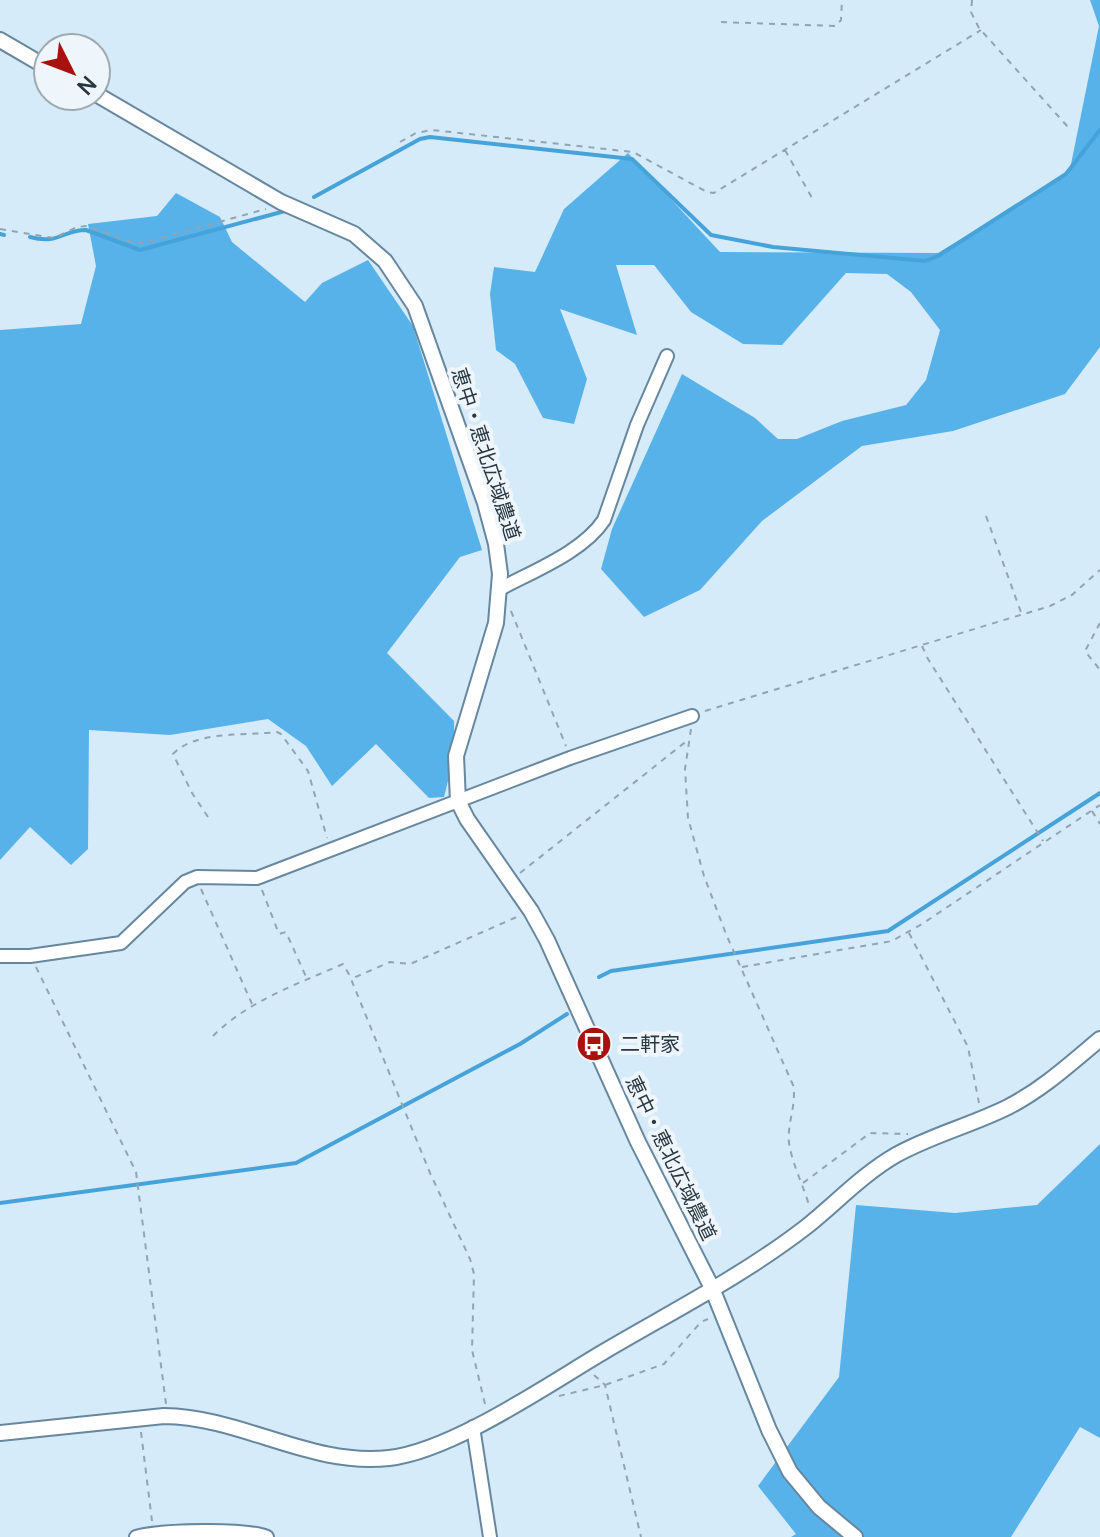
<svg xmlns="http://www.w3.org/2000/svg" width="1100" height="1537" viewBox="0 0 1100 1537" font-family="Manrope,'Noto Sans JP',sans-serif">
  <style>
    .forest { fill: #57b2ea }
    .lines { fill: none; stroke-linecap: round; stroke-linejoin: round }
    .stream { stroke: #46a3da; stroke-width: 4 }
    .minor-casing { stroke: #67879e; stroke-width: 16 }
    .tertiary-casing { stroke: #67879e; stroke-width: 18 }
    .path { stroke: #92a4b1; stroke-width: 2; stroke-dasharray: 6 6; stroke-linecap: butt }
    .minor { stroke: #fff; stroke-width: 12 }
    .tertiary { stroke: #fff; stroke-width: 14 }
    .labels { text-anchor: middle; stroke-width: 8; stroke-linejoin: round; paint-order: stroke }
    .street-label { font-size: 20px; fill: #283640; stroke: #eff6fb }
    .poi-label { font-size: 20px; fill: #283640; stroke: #eff6fb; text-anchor: start }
  </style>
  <rect width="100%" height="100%" fill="#d6ebf9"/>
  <!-- forest -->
  <path class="forest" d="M1090,0h10v347l-35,47 -112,37 -91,15 -100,75 -62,69 -56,27 -43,-48 11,-40 70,-155 73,44 23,21h19l45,-18 64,-16 20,-25 14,-50 -29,-38 -24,-18 -41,-1 -64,72 -39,-1 -52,-32 -37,-47h-38l21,70 -77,-26 27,70 -13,45 -31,-6 -28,-54 -19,-14 -6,-56 4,-27 41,5 29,-63 64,-56 92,99 218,1 131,-79 30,-148z
    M176,193l44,24 12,25 73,60 17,-19 46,-23 45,66 69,224 -22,7 -73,96 67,68c1,26 -3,50 -10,76l-15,1 -53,-54 -44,42 -26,-40 -38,-27 -98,16 -81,-5 -1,119 -17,16 -41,-38 -30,33v-530l81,-6 15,-58 -8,-42 69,-8z
    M1100,1144v294l-20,-11 -69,110h-220l5,-3 -38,-48 81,-109 17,-172 99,8 82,-8z"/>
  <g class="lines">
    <!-- stream -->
    <path class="stream" d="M314,197l106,-58 10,-2 202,22 79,76 62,12 152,14 13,-5 128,-82 34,-44
      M0,234l4,1
      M30,237c29,8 32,-7 56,-7l54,20 145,-39
      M599,977l12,-6 277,-40 212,-138
      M0,1203l296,-40 224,-119 47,-30"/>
    <defs>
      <path id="minor" d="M500,589c33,-18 83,-37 104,-69l33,-95 30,-69
        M0,956h30l91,-13 64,-61 12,-5 60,1 313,-120 122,-42
        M473,1427l17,110
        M136,1537c24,-7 109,-9 131,0"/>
      <path id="tertiary" d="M0,40l48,28
        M96,94l185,108 73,32 31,27 30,45 70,197 11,41 4,30 -4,49 -40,133 2,45 9,18 64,92 16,29 91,202 74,146 57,142 21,42 29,35 36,30
        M0,1433l164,-17c78,1 147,51 225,42 63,-7 160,-74 216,-107 68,-40 139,-76 201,-124 30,-24 57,-53 90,-72 36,-20 76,-30 112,-48 35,-18 62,-43 92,-68"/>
    </defs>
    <!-- minor casing -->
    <use href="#minor" class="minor-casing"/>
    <!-- tertiary casing -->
    <use href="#tertiary" class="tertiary-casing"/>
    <!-- path -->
    <path class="path" d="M972,0l-1,12 8,16 89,99
      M721,22l115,4 5,-6 1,-20
      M400,142l16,-9 16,-3 201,22 74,40 7,1 267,-163
      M785,150l27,48
      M0,229l54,9 23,-11 10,-1 47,17h9l123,-34
      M986,516l36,99
      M511,611l55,135
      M1100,623l-15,28 15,19
      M922,646l6,13 115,182
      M705,711l345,-105 22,-11 28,-25
      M691,729l-6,40 3,49 16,58 22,58 67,151c4,20 -6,37 -4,58 3,20 14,42 20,62
      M1092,811l8,13
      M208,817l-16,-24 -19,-39c23,-24 72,-18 104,-22l4,2 27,37 19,67
      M520,873l168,-133
      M201,889l51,115
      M262,890l17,44 7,-2 21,47
      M909,933l59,114 11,56
      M36,967l100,205 30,232
      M742,967l150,-26 30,-17 178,-119
      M213,1036c36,-36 85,-52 130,-72l8,14
      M803,1183l67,-50 38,1
      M594,1375l11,10 36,152
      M559,1396l46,-11 59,-21 37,-42 7,-3
      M485,1404l-13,-54 2,-76 -4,-15 -40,-86 -79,-194 39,-17 20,2 109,-48
      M141,1432l11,89"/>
    <!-- minor -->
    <use href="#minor" class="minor"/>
    <!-- tertiary -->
    <use href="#tertiary" class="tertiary"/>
  </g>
  <!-- icons -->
  <defs>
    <symbol id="bus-disc" viewBox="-11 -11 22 22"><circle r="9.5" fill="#a7120f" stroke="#eff6fb"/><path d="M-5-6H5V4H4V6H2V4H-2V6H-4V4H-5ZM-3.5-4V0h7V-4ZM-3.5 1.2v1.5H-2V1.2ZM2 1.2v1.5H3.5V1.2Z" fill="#fff"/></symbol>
  </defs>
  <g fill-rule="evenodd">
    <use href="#bus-disc" x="574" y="1024" width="40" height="40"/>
  </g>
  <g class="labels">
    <!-- street labels -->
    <g class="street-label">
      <text transform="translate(486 454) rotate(72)" y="7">恵中・恵北広域農道</text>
      <text transform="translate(671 1158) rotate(64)" y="7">恵中・恵北広域農道</text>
    </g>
    <!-- poi labels -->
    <g class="poi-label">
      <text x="620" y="1051">二軒家</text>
    </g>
  </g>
  <!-- north arrow -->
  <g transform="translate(72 72) rotate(132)"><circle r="38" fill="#eff6fb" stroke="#9fa9b0" stroke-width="2"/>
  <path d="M0-6L14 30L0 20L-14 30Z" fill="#a7120f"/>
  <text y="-12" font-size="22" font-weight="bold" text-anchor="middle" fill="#283640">N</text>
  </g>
</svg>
